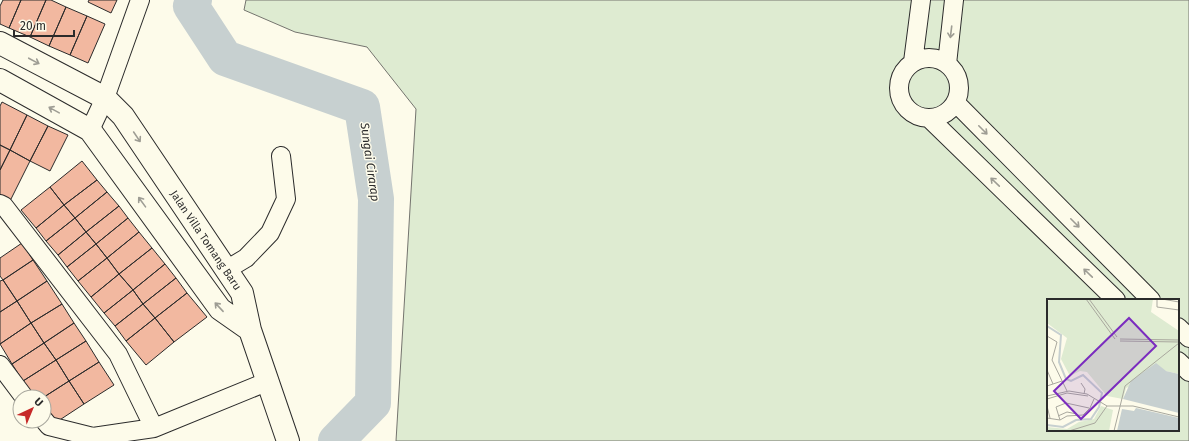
<svg xmlns="http://www.w3.org/2000/svg" width="1189" height="441" viewBox="0 0 1189 441" font-family="'Fira Sans',sans-serif">
  <style>
    .green { fill: #deebd1; stroke: #74746e; fill-rule: evenodd }
    .lines { fill: none; stroke-linecap: round; stroke-linejoin: round }
    .river { stroke: #c7d0d0; stroke-width: 36 }
    .building { fill: #f2b8a0; stroke: #2b2b2b }
    .minor-casing { stroke: #2b2b2b; stroke-width: 20 }
    .tertiary-casing { stroke: #2b2b2b; stroke-width: 24 }
    .minor { stroke: #fdfbea; stroke-width: 18 }
    .tertiary { stroke: #fdfbea; stroke-width: 22 }
    .oneway { stroke: #9e9d94 }
    .labels { text-anchor: middle; stroke-width: 3; stroke-linejoin: round; paint-order: stroke }
    .street-label { font-size: 11px; fill: #2b2b2b; stroke: #fdfbea }
    .water-label { font-size: 12px; font-style: italic; fill: #2b2b2b; stroke: #fdfbea }
    .inset-river { fill: none; stroke: #c7d0d0; stroke-width: 2 }
    .inset-road { fill: none; stroke: #a9a89e; stroke-width: 1 }
    .view { fill: #7b2cbf; fill-opacity: 0.15; stroke: #7b2cbf; stroke-width: 2 }
    .inset-edge { fill: none; stroke: #2b2b2b; stroke-width: 2 }
  </style>
  <rect width="100%" height="100%" fill="#fdfbea"/>
  <!-- green -->
  <path class="green" d="M246,0h943v441h-793l20,-332 -49,-62 -72,-15 -51,-22zM1048,300h130v130h-130z"/>
  <g class="lines">
    <!-- river -->
    <path class="river" d="M194,0l-3,6 34,52 137,49 14,92 -3,204 -37,38"/>
  </g>
  <!-- building -->
  <path class="building" d="M3,0h18l-12,28 -9,-4v-18z
    M21,0h25l-16,37 -21,-9z
    M46,0h5l15,7 -17,39 -19,-9z
    M89,0h28l-6,13 -23,-11z
    M66,7l21,9 -17,39 -21,-9z
    M87,16l18,8 -17,39 -18,-8z
    M2,102l25,13 -17,35 -10,-5v-39z
    M27,115l21,11 -18,35 -20,-11z
    M48,126l20,9 -18,36 -20,-10z
    M0,145l10,5 -10,20z
    M10,150l20,11 -20,40 -10,-5v-26z
    M82,161l15,19 -33,25 -14,-18z
    M97,180l10,12 -32,26 -11,-13z
    M50,187l14,18 -28,23 -15,-18z
    M107,192l12,14 -33,26 -11,-14z
    M64,205l11,13 -29,23 -10,-13z
    M119,206l9,12 -32,26 -10,-12z
    M75,218l11,14 -28,23 -12,-14z
    M128,218l11,14 -32,26 -11,-14z
    M86,232l10,12 -29,23 -9,-12z
    M139,232l13,16 -33,26 -12,-16z
    M22,243l11,17 -30,20 -3,-4v-18z
    M96,244l11,14 -29,23 -11,-14z
    M152,248l13,16 -32,26 -14,-16z
    M107,258l12,16 -28,23 -13,-16z
    M33,260l14,21 -30,20 -14,-21z
    M165,264l11,14 -33,26 -10,-14z
    M119,274l14,16 -29,23 -13,-16z
    M176,278l11,15 -32,25 -12,-14z
    M3,280l14,21 -17,11v-31z
    M47,281l15,23 -31,19 -14,-22z
    M133,290l10,14 -28,22 -11,-13z
    M187,293l20,24 -33,25 -19,-24z
    M17,301l14,22 -31,21v-32z
    M62,304l12,19 -30,20 -13,-20z
    M143,304l12,14 -29,23 -11,-15z
    M155,318l19,24 -28,23 -20,-24z
    M31,323l13,20 -32,21 -12,-20z
    M74,323l12,18 -30,19 -12,-17z
    M86,341l13,21 -30,19 -13,-21z
    M44,343l12,17 -33,21 -11,-17z
    M56,360l13,21 -25,16h-11l-10,-16z
    M99,362l15,23 -30,19 -15,-23z
    M69,381l15,23 -32,21 -8,-12v-16z"/>
  <g class="lines">
    <defs>
      <path id="minor" d="M899 88a30 30 0 1 1 60 0a30 30 0 1 1-60 0Z
        M913,62l8,-62
        M947,64l7,-64
        M956,103l195,197
        M930,119l186,181
        M90,130l15,-32 35,-98
        M0,204l4,2 114,148 36,74
        M226,270l20,-12 24,-25 16,-34 -5,-43
        M1178,327l11,11
        M1178,361l11,11
        M0,365l24,32
        M44,420l5,6 44,11 61,-9 115,-47"/>
      <path id="tertiary" d="M0,43l105,55 18,18 119,177 8,37 38,111
        M0,80l90,50 130,179 30,21"/>
    </defs>
    <!-- minor casing -->
    <use href="#minor" class="minor-casing"/>
    <!-- tertiary casing -->
    <use href="#tertiary" class="tertiary-casing"/>
    <!-- minor -->
    <use href="#minor" class="minor"/>
    <!-- tertiary -->
    <use href="#tertiary" class="tertiary"/>
  </g>
  <!-- one-way arrows -->
  <defs><path id="oneway-shaft" d="M-6 0H5M1.5-3L5.5 0L1.5 3" fill="none" stroke-width="1.6" stroke-linecap="round" stroke-linejoin="round"/></defs>
  <g class="oneway">
    <use href="#oneway-shaft" transform="translate(951 32) rotate(97)"/>
    <use href="#oneway-shaft" transform="translate(34 61) rotate(28)"/>
    <use href="#oneway-shaft" transform="translate(54 110) rotate(-151)"/>
    <use href="#oneway-shaft" transform="translate(983 130) rotate(45)"/>
    <use href="#oneway-shaft" transform="translate(137 137) rotate(56)"/>
    <use href="#oneway-shaft" transform="translate(995 182) rotate(-136)"/>
    <use href="#oneway-shaft" transform="translate(142 202) rotate(-126)"/>
    <use href="#oneway-shaft" transform="translate(1075 223) rotate(45)"/>
    <use href="#oneway-shaft" transform="translate(1088 273) rotate(-136)"/>
    <use href="#oneway-shaft" transform="translate(219 307) rotate(-133)"/>
  </g>
  <g class="labels">
    <!-- street labels -->
    <g class="street-label">
      <text transform="translate(206 240) rotate(56)" y="4">Jalan Villa Tomang Baru</text>
    </g>
    <!-- water labels -->
    <g class="water-label">
      <text transform="translate(370 162) rotate(82)" y="4">Sungai Cirarap</text>
    </g>
  </g>
  <!-- overview -->
  <g transform="translate(1047 299)">
    <rect width="132" height="132" fill="#fdfbea"/>
    <path d="M4,0h102l-2,13 28,19v43l-13,-3 -40,17 -3,11 -16,-3 -20,-24 -7,-1 -10,5 -9,-17 6,-21 -20,-15v-21zM54,107l12,4 -4,21h-62v-4l20,2 12,-7 15,-3z" fill="#deebd1"/>
    <path d="M109,64l10,8 13,3v39l-56,-14 8,-18zM89,109l43,10v13h-62l5,-22 12,2z" fill="#c7d0d0"/>
    <path class="inset-river" d="M0,27l14,9 -2,27 7,17 5,2 12,-6 19,18 -3,14 -8,12 -15,1 -13,7 -16,-2"/>
    <path class="inset-road" d="M39,0l29,40M42,0l28,38M110,0v8l22,3M115,0l17,3M0,37l10,6 -5,18M73,40l59,1M73,42l59,1M5,61l15,31M0,71l6,14M34,84l4,6 -1,5M0,87l15,-5M0,97l22,-5 18,3 20,12h26l46,11M0,100l20,-6 21,3M0,107l3,12M11,117l9,-4 10,2M0,119l13,2 7,-4 16,-1 7,-7 4,-9M13,121l-4,-13 10,-4 23,5M22,132l26,-8 12,-17M67,132l11,-45 54,-43"/>
    <path class="view" d="M82,19l27,28 -75,73 -27,-28z"/>
    <rect width="132" height="132" class="inset-edge"/>
  </g>
  <!-- north arrow -->
  <g transform="translate(32 409) rotate(44)"><circle r="19" fill="#fdfbea" stroke="#a9a89e"/>
  <path d="M0-3L7 15L0 10L-7 15Z" fill="#c62828"/>
  <text y="-6" font-size="11" font-weight="bold" text-anchor="middle" fill="#2b2b2b">U</text>
  </g>
  <!-- scale -->
  <path d="M14 30v6h60v-6" fill="none" stroke="#2b2b2b" stroke-width="2"/>
  <text x="20" y="30" font-size="12" fill="#2b2b2b" stroke="#fdfbea" stroke-width="3" paint-order="stroke">20 m</text>
</svg>
